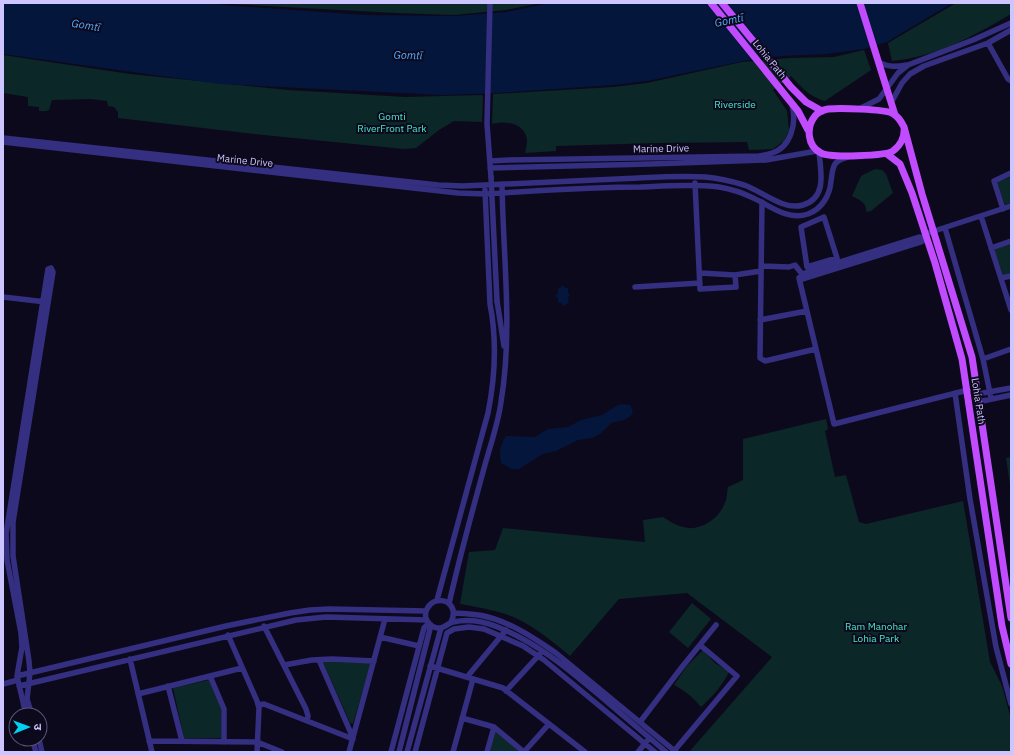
<svg xmlns="http://www.w3.org/2000/svg" width="1014" height="755" viewBox="0 0 1014 755" font-family="'IBM Plex Sans','Noto Sans Devanagari',sans-serif">
  <style>
    .green { fill: #0c2727 }
    .water { fill: #04163b }
    .lines { fill: none; stroke-linecap: round; stroke-linejoin: round }
    .minor { stroke: #352f81; stroke-width: 5.5 }
    .major { stroke: #c14cff; stroke-width: 7 }
    .minor-bridge { stroke: #352f81; stroke-width: 5.5 }
    .labels { text-anchor: middle; stroke-width: 4; stroke-linejoin: round; paint-order: stroke }
    .street-label { font-size: 10px; fill: #cdc5ff; stroke: #0d091d }
    .park-label { font-size: 10px; fill: #46eac6; stroke: #0d091d }
    .water-label { font-size: 11px; font-style: italic; fill: #53aaff; stroke: #0d091d }
  </style>
  <rect width="100%" height="100%" fill="#0d091d"/>
  <!-- green -->
  <path class="green" d="M214,3h327l-35,7 -52,5 -59,-2z
    M956,3h55v11c-37,22 -75,43 -119,47l-4,-18z
    M864,50l7,20 -46,31c-15,-4 -24,-14 -34,-25l-18,14 14,21 2,20 -5,10 -11,8 -24,1 -2,-8 -89,1 -102,3v5l-31,2c1,-4 2,-9 2,-13 -2,-17 -22,-20 -35,-16l1,-30 120,-7 34,-4 95,-21 48,-4 44,-1z
    M3,55l127,19 158,16 117,7 77,-2 1,2 -1,25 -28,-1 -15,9 -23,18 -12,1 -150,-15 -136,-16v-6l-4,-5 -6,-1 -1,-5 -16,-2 -39,1 -3,10 -3,1h-7v-4l-11,-1v-9l-25,-4z
    M875,169l7,1 4,4 7,19 -22,18 -5,1c1,-10 -7,-12 -14,-16l9,-20z
    M1011,177v26l-6,2 -8,-23z
    M1011,243v31l-8,1 -9,-26z
    M826,419l2,10 -3,2 10,46 11,-2 13,47 7,2 97,-23 27,161 12,24 9,33v33h-322l83,-95 -85,-64 -68,6 -49,57c-18,-15 -37,-31 -59,-40 -16,-6 -34,-9 -51,-12l9,-52 26,-2 8,-22 142,14 -2,-22 20,-3c6,4 12,8 20,10 15,5 35,-7 41,-22 3,-5 3,-13 4,-18l15,-7v-41z
    M1011,457v35l-5,-34z
    M692,603l19,16 -23,29 -19,-16z
    M703,650l12,13 14,9c-7,14 -16,24 -28,35 -8,-10 -16,-16 -27,-22l12,-18z
    M334,661l37,2 -18,61 -3,-1 -27,-61z
    M209,680l12,28v30h-37l-11,-50z
    M495,730l26,22h-31z"/>
  <!-- water -->
  <path class="water" d="M3,3h203l28,3 131,9 90,1 52,-4 42,-9h403l-65,39 -23,7 -38,5 -45,2 -33,4 -101,21 -33,4 -117,8 -54,2 -224,-11 -216,-30z
    M563,285l2,3h3v5l2,2 -2,2 1,6 -6,3 -2,-3h-3v-5l-3,-2 3,-3v-5h2z
    M623,404l7,1 3,6 -2,5 -7,4 -13,3 -11,11 -8,4 -14,2 -22,11 -13,3 -24,15h-7l-11,-6c-2,-11 -1,-18 5,-27l29,1 13,-8 20,-2 13,-7 21,-5 16,-10z"/>
  <g class="lines">
    <!-- minor -->
    <path class="minor" d="M490,3l-3,121 4,53
      M988,43l20,36 3,2
      M880,63c9,4 16,4 27,2
      M891,103l11,-20 8,-9 14,-8 64,-23 23,-13
      M861,108l18,-9 19,-26 10,-8 65,-25 38,-17
      M3,138l435,47 25,1c52,-2 103,-5 154,-7 29,-1 59,-4 88,-2 13,1 26,4 39,8 18,6 39,26 59,20 24,-7 18,-33 16,-52
      M3,142l455,51 27,1c52,-3 103,-7 155,-7 26,-1 53,-3 79,0 11,2 22,5 32,10 19,8 35,24 57,17 14,-5 22,-19 23,-33 1,-6 1,-12 4,-17 3,-4 9,-6 13,-7
      M490,161l19,-1 250,-4c4,-1 9,-1 13,-3 19,-6 25,-30 20,-48
      M490,168l161,-4 115,-4 51,-9
      M695,183l5,106 36,-2 -1,-12
      M762,202l-2,156 5,3 51,-12
      M1003,209l-9,-28 17,-8
      M981,216l30,94
      M824,217l13,41 -30,9 -6,-40z
      M945,228l38,131 8,39
      M925,234l86,-28
      M991,248l20,-7
      M761,266l28,1 6,-2 7,9
      M700,273l35,2 26,-4
      M799,278l35,146 134,-34
      M799,278l3,-4 117,-37 8,1
      M799,278l4,1 118,-37 6,-4
      M1001,278l10,-2
      M635,287l65,-4
      M3,297l43,5
      M497,301l7,45
      M760,320l47,-9
      M983,359l28,-10
      M955,393l15,106 26,148 15,57
      M977,394l34,-6
      M978,402l33,-7
      M437,600l51,-187c7,-35 9,-73 2,-109l-5,-114
      M449,604c10,-45 22,-88 34,-132 6,-23 15,-47 18,-70 12,-72 2,-145 1,-218
      M454,613c8,0 16,1 25,2 28,5 54,22 77,38l120,99
      M451,622c4,-8 3,-15 -4,-20 -19,-8 -30,18 -13,25 9,4 13,-4 19,-5 14,-3 29,-1 42,4 40,15 72,42 104,69 22,19 45,38 67,57
      M264,626l42,83 2,7 -1,5
      M228,635l29,66 2,7 -2,44
      M380,637l39,9
      M130,659l22,93
      M319,660l34,78
      M284,665l28,-5 20,-1 42,2
      M430,666l73,22 82,64
      M17,676l209,-50 64,-13 20,-3 19,-1 97,2
      M210,676l14,33v33
      M467,677l39,-47
      M3,684l15,-4
      M19,686l277,-66 30,-3 101,3
      M168,686l14,55
      M506,691l34,-37
      M138,694l104,-26
      M258,705l6,-1 89,35
      M26,715l-9,-39 5,-29 -1,-14 -14,-73 -1,-26 42,-265 3,-1
      M32,715l-5,-16 3,-26 -1,-12 -16,-105v-34l40,-250 -2,-4
      M462,718l32,9 30,25
      M640,722l42,-55 34,-42
      M32,739l4,13
      M39,739l3,13
      M149,741l108,1 25,10
      M674,751l63,-75 -37,-31
      M349,752l36,-133
      M391,752l33,-124 5,-5
      M399,752l32,-127
      M407,752l34,-124
      M415,752l32,-119 7,-4 15,-2 15,2 39,17 21,14 111,92
      M453,752l20,-73
      M487,752l7,-25
      M524,752l25,-28
      M638,752l9,-11"/>
    <!-- major -->
    <path class="major" d="M711,3l87,108 10,19
      M722,3l69,84 15,15 16,9
      M860,3l35,112
      M904,127c1,9 -3,18 -11,24 -7,5 -64,7 -72,2 -14,-7 -15,-26 -6,-37 3,-4 8,-6 13,-7 12,-1 55,0 64,4 6,3 9,8 12,14l18,67 50,163 39,261
      M887,154l13,10 12,29 23,70 27,96 40,267 9,38"/>
    <!-- minor-bridge -->
    <path class="minor-bridge" d="M491,177l6,124"/>
  </g>
  <g class="labels">
    <!-- street labels -->
    <g class="street-label">
      <text transform="translate(770 59) rotate(51)" y="4">Lohia Path</text>
      <text transform="translate(661 148) rotate(-1)" y="4">Marine Drive</text>
      <text transform="translate(245 160) rotate(6)" y="4">Marine Drive</text>
      <text transform="translate(979 401) rotate(81)" y="4">Lohia Path</text>
    </g>
    <!-- park labels -->
    <g class="park-label">
      <text x="735" y="108">Riverside</text>
      <text x="392" y="120">Gomti<tspan x="392" dy="12">RiverFront Park</tspan></text>
      <text x="876" y="630">Ram Manohar<tspan x="876" dy="12">Lohia Park</tspan></text>
    </g>
    <!-- water labels -->
    <g class="water-label">
      <text transform="translate(729 20) rotate(-12)" y="4">Gomtī</text>
      <text transform="translate(86 25) rotate(9)" y="4">Gomtī</text>
      <text transform="translate(408 55) rotate(1)" y="4">Gomtī</text>
    </g>
  </g>
  <!-- border -->
  <rect width="1014" height="755" fill="none" stroke="#cdc5ff" stroke-width="8"/>
  <!-- north arrow -->
  <g transform="translate(28 727) rotate(89)"><circle r="19" fill="#0d091d" stroke="#5a5477"/>
  <path d="M0-3L7 15L0 10L-7 15Z" fill="#00d1f0"/>
  <text y="-6" font-size="11" font-weight="bold" text-anchor="middle" fill="#cdc5ff">उ</text>
  </g>
</svg>
